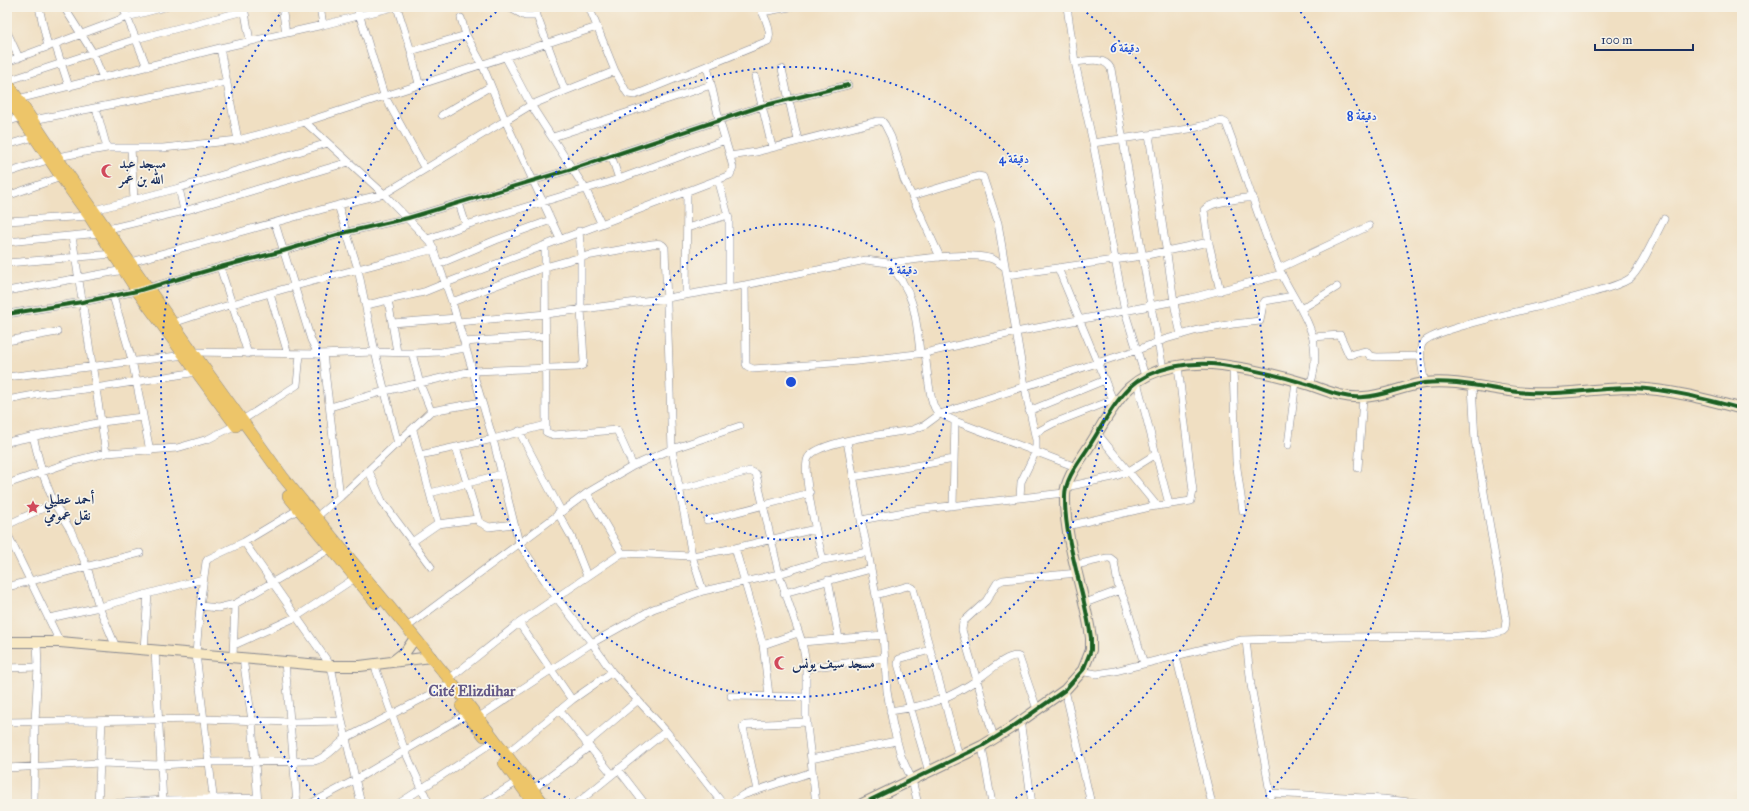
<svg xmlns="http://www.w3.org/2000/svg" width="1749" height="811" viewBox="0 0 1749 811" font-family="'IM FELL Great Primer',Amiri,serif">
  <style>
    .lines { fill: none; stroke-linecap: round; stroke-linejoin: round }
    .street-casing { stroke: #868790; stroke-width: 8 }
    .secondary-casing { stroke: #868790; stroke-width: 12 }
    .primary-casing { stroke: #868790; stroke-width: 12 }
    .street { stroke: #fff; stroke-width: 7 }
    .secondary { stroke: #f8e8c3; stroke-width: 10 }
    .primary { stroke: #edc569; stroke-width: 11 }
    .cycleway-casing { stroke: #f7f3e8; stroke-width: 6 }
    .cycleway { stroke: #1b5e20; stroke-width: 4 }
    .ring { fill: none; stroke: #1d4ed8; stroke-width: 2; stroke-dasharray: 2 4 }
    .labels { text-anchor: middle; stroke-width: 3.5; stroke-linejoin: round; paint-order: stroke }
    .poi-label { font-size: 14px; font-weight: bold; fill: #1b2f5e; stroke: #f7f3e8; text-anchor: start }
    .neighbourhood-label { font-size: 15px; font-weight: bold; fill: #625787; stroke: #f7f3e8 }
    .centre { fill: #1d4ed8; stroke: #f7f3e8; stroke-width: 2 }
    .ring-label { font-size: 12px; text-anchor: middle; font-weight: bold; fill: #1d4ed8; stroke: #f7f3e8; stroke-width: 3.5; stroke-linejoin: round; paint-order: stroke }
  </style>
  <rect width="100%" height="100%" fill="#f7f3e8"/>
  <filter id="ink" filterUnits="userSpaceOnUse"><feTurbulence type="fractalNoise" baseFrequency=".025" numOctaves="2"/><feDisplacementMap in="SourceGraphic" scale="8" xChannelSelector="R" yChannelSelector="G"/><feConvolveMatrix kernelMatrix="1 2 1 2 8 2 1 2 1" color-interpolation-filters="sRGB"/></filter>
  <filter id="wash" filterUnits="userSpaceOnUse"><feTurbulence type="fractalNoise" baseFrequency=".012" numOctaves="4" result="noise"/><feDisplacementMap in="SourceGraphic" scale="16" xChannelSelector="R" yChannelSelector="G"/><feGaussianBlur stdDeviation="0.9" result="paint"/><feColorMatrix in="noise" values="0 0 0 0 0 0 0 0 0 0 0 0 0 0 0 0 0 1.4 0 .05"/><feComposite in="paint" operator="in"/></filter>
  <g filter="url(#wash)">
    <rect width="100%" height="100%" fill="#f0dfc2"/>
  </g>
  <g filter="url(#ink)">
    <g class="lines">
      <defs>
        <path id="street" d="M39,7l9,40
          M64,7l29,46 10,25
          M123,7l24,60
          M244,7l6,34
          M282,7l4,26
          M320,7l3,18
          M357,7l27,88 41,74
          M397,7l14,44 8,33
          M508,7l17,9h12
          M535,7l2,9 28,75 50,-20
          M589,7l26,64 11,20 2,3 7,1 133,-54c5,-9 -4,-25 -8,-34
          M1067,7l8,55 18,81 32,169 20,64
          M7,8l2,-1
          M762,12l28,-5
          M461,18l5,17 16,29 23,56 55,119
          M7,32l12,26
          M55,44l14,43
          M220,48l18,92
          M411,51l55,-16
          M505,56l26,49 55,85 15,33
          M7,62l120,-45 38,-10
          M1075,62c12,-1 30,-6 36,7l40,237 12,63
          M707,66l12,53 11,37 26,-4 122,-31h4l3,4 6,12 13,43 8,16 66,-20 5,1 15,46 29,175 9,42v11l-15,31 -1,15
          M782,69l16,71
          M755,77l17,70
          M7,81l129,-42 108,-28
          M18,99l202,-51 103,-23 70,-18
          M96,108l11,40
          M442,115l49,-29
          M33,120l194,-38
          M7,122l14,-5
          M305,122l79,72 47,49 21,59 41,137 26,104 37,54 36,46 20,29 54,59 57,73
          M1149,135l26,173 6,27
          M553,137l158,-52
          M1093,143l96,-14 33,-8 4,2c19,50 34,103 56,152 10,21 25,40 31,63 3,16 3,31 -3,47
          M7,145l27,-8
          M131,148l3,52
          M611,155l8,24
          M7,173l50,-16 50,-9h56l75,-8 67,-18 292,-95
          M718,179l11,40v68
          M179,188l5,23
          M7,196l54,-19
          M912,196l28,61
          M459,203l7,22
          M338,205l20,64 17,83 23,92
          M94,210l85,-22 149,-45
          M7,221l82,-5
          M275,223l36,117 7,14
          M687,228l41,-13
          M108,229l76,-18 165,-49
          M72,236l34,217
          M428,239l38,-14 153,-46 106,-39
          M7,242l93,-9
          M545,245l1,187 7,3 64,-5 16,36
          M131,262l207,-57 46,-11 147,-89 34,-14
          M7,263l107,-9
          M888,263c27,-3 75,-12 101,-5 6,1 11,6 16,9
          M439,264l57,-24 55,-20
          M220,267l28,87
          M1058,268l57,137
          M1280,268l89,-42
          M1007,275l135,-19 67,-14
          M745,285l1,79 1,2 6,3 105,-8 67,-8 91,-21 175,-34 91,-24
          M7,291l117,-21
          M1220,291l-12,-52 -4,-29c7,-9 38,-11 49,-13
          M270,294l18,60
          M686,294l1,-103
          M113,296l19,64 18,91
          M388,300l9,52
          M452,302l93,-35 36,-10 71,-13c6,-1 10,-1 13,4l7,201 20,107 43,-8 80,-19
          M366,305l58,-13 22,-9 284,-108 3,-7 -3,-12
          M1301,309l36,-22
          M7,314l75,-12 55,-11 83,-24 63,-16 64,-19 61,-14 164,-49 190,-63 86,-21
          M458,322l88,-8 121,-16 78,-13 121,-25 22,3c27,29 28,53 32,90
          M173,323c86,-29 174,-51 261,-74
          M392,323l65,-5
          M1313,337l27,-2 9,20 17,-4 4,5 7,1 44,-1
          M7,341l50,-9
          M464,342l81,-6
          M193,352l125,2 57,-2 37,1 8,31 11,27
          M412,353l29,-1 25,-4
          M925,353c2,12 4,48 11,57 4,5 13,8 19,11l121,46
          M323,354l17,143
          M1233,367l3,94 7,50
          M7,377l178,-22
          M1137,382l32,122
          M1425,383c-2,-9 -7,-32 -3,-39 9,-19 177,-46 207,-65 11,-7 28,-47 35,-60
          M7,400l33,-6 55,-6 102,-16
          M330,407l55,-16 87,-20 106,-4 5,-2 1,-4 -3,-52v-52l-2,-26
          M1029,411l76,-31
          M241,421l56,-36 3,-31
          M413,430l25,94 39,-5
          M519,431l42,80
          M1035,433l19,-10 59,-23
          M1097,433l60,73
          M33,436l9,36 12,31 17,28 16,36 12,40 17,40
          M847,441l14,79
          M7,442l95,-20 40,-5
          M1288,445l8,-64
          M456,447l23,75 10,5 25,-3
          M420,455l73,-16 53,-14
          M1358,468l5,-70
          M369,471l13,30 49,66
          M853,477l101,-18
          M7,484l67,-23 32,-8 71,-5 31,-9 28,-14
          M1066,487l47,-10 16,-6 27,-17
          M680,489l70,-18 6,3 23,100 23,68 4,21v53l10,88
          M430,493l72,-19
          M587,493l35,60
          M953,505l2,-84
          M558,513l14,25 15,38
          M314,519l26,-22 91,-86 51,-9
          M707,520l103,-27
          M7,525l47,-22
          M1067,526l83,-19 41,-6 2,-10 -15,-125
          M7,533l53,109
          M244,542l87,124 11,55 19,83
          M412,542l26,-18
          M735,548l28,97 6,50
          M868,552l15,83 4,56 6,35 8,30 11,24 6,24
          M823,560c-4,-16 -22,-89 -15,-102 9,-17 83,-25 104,-28l13,-5 15,-11 197,-64 29,-11 32,-9 35,-6 27,-3 3,-17 2,-3 28,-5
          M1076,565l31,-7h3l4,3 4,24 8,19 18,60
          M828,580l11,59
          M7,587l133,-34
          M784,593l87,-24
          M876,595l32,-9 5,2 31,111 15,58
          M1085,603l35,-13
          M200,606l18,2 17,-4 95,-55
          M50,618l49,-11 104,-28
          M519,623l53,77
          M407,627l180,-134 46,-27 39,-17 68,-23
          M1246,640l5,45 21,119
          M802,642l81,-7
          M234,645l62,-28 59,-39
          M763,645l35,-12
          M144,649l4,-55
          M155,650l8,154
          M1176,656l36,148
          M233,657l2,-53
          M243,658l9,63 6,83
          M285,662l12,142
          M374,664l31,87 24,53
          M7,668l31,-1
          M807,668l78,-10
          M1083,670l2,2 12,2 18,-3 96,-24 31,-7 98,-3 118,-1 34,-2 11,-3 2,-2 1,-9 -31,-180 -3,-54
          M449,679l70,-56 103,-70 70,3 11,35
          M1065,690l26,114
          M731,696l75,1
          M559,710l53,64
          M890,711c37,-5 60,-12 91,-34 8,-6 29,-25 38,-20l18,52
          M479,717l113,-74 61,-34 50,-18 76,-17 44,-14 45,-8 -7,-32 54,-10 149,-17
          M1020,720l12,84
          M7,722l196,-3 88,3 51,-1
          M994,738l-32,-108 1,-8 23,-21 11,-18 6,-3 75,-7
          M586,744l52,-44
          M982,746l10,58
          M506,754l66,-54 40,-28
          M811,759l85,-18
          M7,768l93,-5 61,2 49,-3 105,-1c13,-4 21,-15 31,-23l99,-51
          M618,769l27,35
          M929,772l-31,-108 1,-5 31,-9
          M532,790l57,-43
          M757,790l-14,-63 3,-2 61,-3
          M1270,793l113,6 35,4
          M34,804l1,-82 3,-55 -1,-25
          M98,804l4,-83
          M106,804l57,-4 95,-2
          M214,804l-18,-150 4,-48 6,-44 2,-3 36,-17 55,-33
          M310,804l45,-24 112,-66
          M398,804l92,-60
          M481,804l39,-24
          M576,804l90,-73
          M730,804l13,-9 69,-23
          M1319,804l1,-8"/>
        <path id="secondary" d="M7,642h53l271,24h29l71,-9
          M392,662l14,-11 9,-13
          M862,804l120,-58 29,-18 54,-38 18,-20 8,-20v-12c-6,-46 -27,-96 -26,-142 0,-17 14,-34 23,-48 13,-20 24,-43 41,-60 24,-22 62,-27 93,-23 30,4 60,11 88,20 17,6 35,14 53,12 21,-1 41,-11 61,-14 35,-4 70,8 104,10 34,2 69,-5 103,-5 38,1 75,11 111,21"/>
        <path id="primary" d="M7,82l64,96 122,174 90,125 166,202 95,125
          M7,96l54,81 28,39 48,75 99,135
          M288,496l88,107
          M461,706l23,30
          M504,763l24,33"/>
      </defs>
      <!-- street casing -->
      <use href="#street" class="street-casing"/>
      <!-- secondary casing -->
      <use href="#secondary" class="secondary-casing"/>
      <!-- primary casing -->
      <use href="#primary" class="primary-casing"/>
      <!-- street -->
      <use href="#street" class="street"/>
      <!-- secondary -->
      <use href="#secondary" class="secondary"/>
      <!-- primary -->
      <use href="#primary" class="primary"/>
      <defs>
        <path id="cycleway" d="M7,314l75,-12 55,-11 83,-24 63,-16 64,-19 61,-14 164,-49 190,-63 86,-21
          M862,804l120,-58 29,-18 54,-38 18,-20 8,-20v-12c-6,-46 -27,-96 -26,-142 0,-17 14,-34 23,-48 13,-20 24,-43 41,-60 24,-22 62,-27 93,-23 30,4 60,11 88,20 17,6 35,14 53,12 21,-1 41,-11 61,-14 35,-4 70,8 104,10 34,2 69,-5 103,-5 38,1 75,11 111,21"/>
      </defs>
      <!-- cycleway casing -->
      <use href="#cycleway" class="cycleway-casing"/>
      <!-- cycleway -->
      <use href="#cycleway" class="cycleway"/>
    </g>
  </g>
  <!-- distance rings -->
  <g class="ring">
    <circle cx="791" cy="382" r="158"/>
    <circle cx="791" cy="382" r="315"/>
    <path d="M576 803A473 473 0 0 1 500 9M1082 9A473 473 0 0 1 1006 803"/>
    <path d="M323 804A630 630 0 0 1 285 7M1297 7A630 630 0 0 1 1259 804"/>
  </g>
  <!-- icons -->
  <defs>
    <symbol id="mosque-bare" viewBox="-9 -9 18 18"><path d="M3.5-4.9A6 6 0 1 0 3.5 4.9A5 5 0 1 1 3.5-4.9Z" fill="#d1495b" stroke="#f7f3e8" stroke-width="2.5" paint-order="stroke"/></symbol>
    <symbol id="sight-bare" viewBox="-9 -9 18 18"><path d="M0-6L1.8-2.2L6-1.7L2.9 1.2L3.7 5.4L0 3.3L-3.7 5.4L-2.9 1.2L-6-1.7L-1.8-2.2Z" fill="#d1495b" stroke="#f7f3e8" stroke-width="2.5" paint-order="stroke"/></symbol>
  </defs>
  <g fill-rule="evenodd">
    <use href="#mosque-bare" x="98" y="161" width="20" height="20"/>
    <use href="#sight-bare" x="23" y="497" width="20" height="20"/>
    <use href="#mosque-bare" x="771" y="653" width="20" height="20"/>
  </g>
  <g class="labels">
    <!-- poi labels -->
    <g class="poi-label">
      <text x="119" y="168">مسجد عبد<tspan x="119" dy="16">الله بن عمر</tspan></text>
      <text x="44" y="504">أحمد عطيلي<tspan x="44" dy="16">نقل عمومي</tspan></text>
      <text x="792" y="668">مسجد سيف يونس</text>
    </g>
    <!-- neighbourhood labels -->
    <g class="neighbourhood-label">
      <text x="472" y="696">Cité Elizdihar</text>
    </g>
  </g>
  <circle cx="791" cy="382" r="6" class="centre"/>
  <g class="ring-label">
    <text x="1125" y="52">6 دقيقة</text>
    <text x="1362" y="120">8 دقيقة</text>
    <text x="1014" y="163">4 دقيقة</text>
    <text x="903" y="274">2 دقيقة</text>
  </g>
  <!-- margin -->
  <rect width="1749" height="811" fill="none" stroke="#f7f3e8" stroke-width="24"/>
  <!-- scale -->
  <path d="M1595 44v6h98v-6" fill="none" stroke="#1b2f5e" stroke-width="2"/>
  <text x="1601" y="44" font-size="12" fill="#1b2f5e" stroke="#f7f3e8" stroke-width="3" paint-order="stroke">100 m</text>
</svg>
